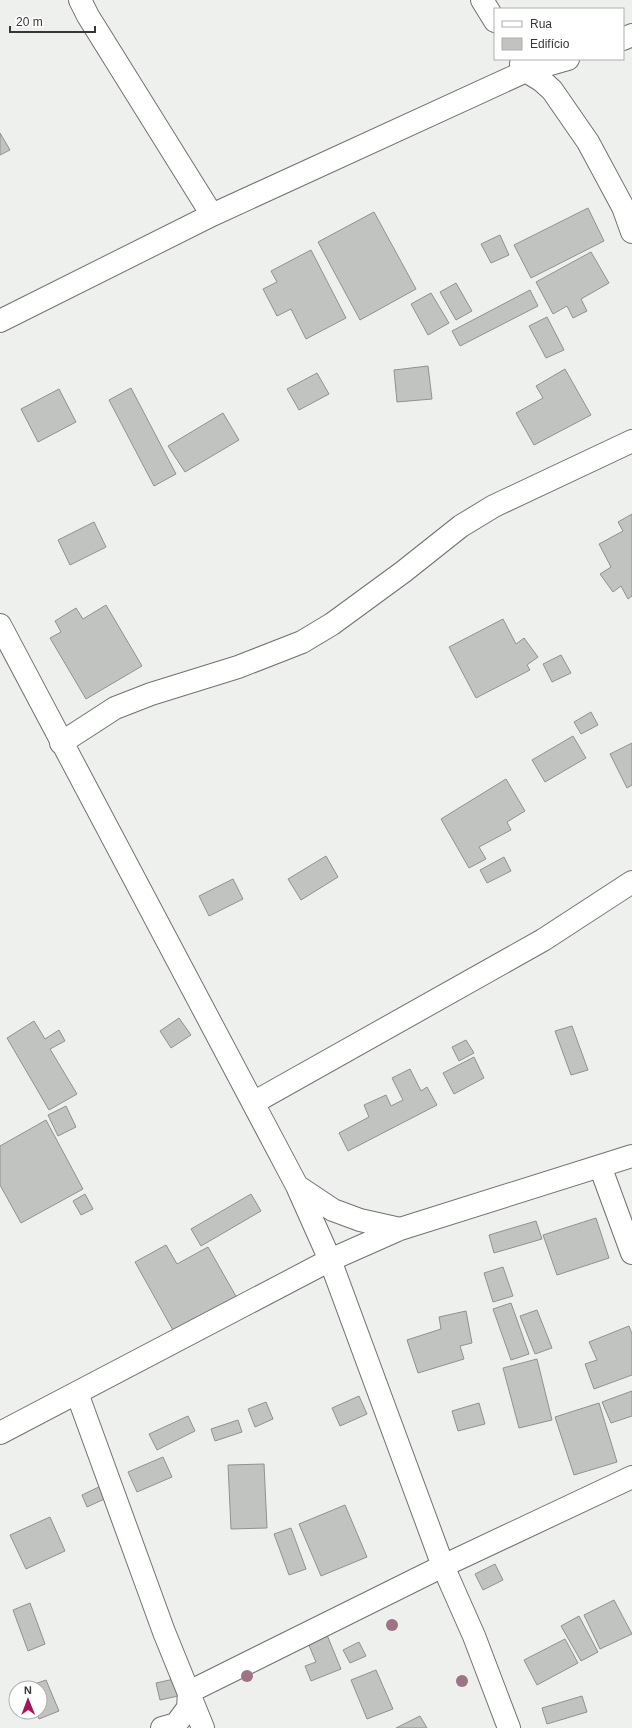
<svg xmlns="http://www.w3.org/2000/svg" width="632" height="1728" viewBox="0 0 632 1728" font-family="Arial,sans-serif">
  <style>
    .building { fill: #c0c3bf; stroke: #90928f }
    .lines { fill: none; stroke-linecap: round; stroke-linejoin: round }
    .street-casing { stroke: #70726f; stroke-width: 24 }
    .street { stroke: #fff; stroke-width: 22 }
    .tree { fill: #9d7386 }
  </style>
  <rect width="100%" height="100%" fill="#edf0ec"/>
  <!-- building -->
  <path class="building" d="M0,133l10,17 -10,5z
    M588,208l16,33 -73,37 -17,-33z
    M374,212l42,77 -56,31 -42,-78z
    M500,235l9,20 -18,8 -10,-19z
    M311,250l35,68 -40,21 -15,-30 -14,7 -14,-27 14,-7 -6,-11z
    M591,252l18,31 -28,16 6,12 -14,7 -6,-12 -14,8 -17,-32z
    M456,283l16,28 -16,9 -16,-28z
    M530,290l8,16 -78,40 -8,-15z
    M431,293l18,30 -21,12 -17,-31z
    M547,317l17,33 -18,8 -17,-32z
    M428,366l4,33 -35,3 -3,-32z
    M565,369l26,46 -57,30 -18,-32 27,-15 -7,-12z
    M317,373l12,21 -30,16 -12,-21z
    M131,388l45,86 -22,12 -45,-86z
    M59,389l17,33 -38,20 -17,-33z
    M223,413l16,27 -54,32 -17,-26z
    M632,514v82l-4,3 -7,-13 -8,6 -13,-18 11,-7 -12,-23 24,-13 -5,-9z
    M94,522l12,25 -36,18 -12,-25z
    M106,605l36,61 -56,33 -36,-61 11,-6 -6,-11 21,-13 7,11z
    M503,619l13,25 8,-6 14,19 -11,8 3,5 -54,28 -27,-51z
    M561,655l10,18 -19,9 -9,-18z
    M591,712l7,13 -17,9 -7,-12z
    M573,736l13,22 -41,24 -13,-22z
    M632,743v42l-5,3 -17,-34z
    M506,779l19,32 -18,11 4,8 -32,17 7,12 -17,9 -28,-49z
    M326,856l12,21 -37,23 -13,-21z
    M504,857l7,14 -24,12 -7,-13z
    M233,879l10,20 -34,17 -10,-20z
    M179,1018l12,17 -20,13 -11,-17z
    M34,1021l11,18 14,-9 6,11 -15,8 27,45 -28,16 -42,-72z
    M572,1026l16,44 -17,5 -16,-44z
    M466,1040l8,13 -15,8 -7,-14z
    M474,1057l10,21 -30,16 -11,-21z
    M410,1069l11,22 6,-4 10,18 -89,46 -9,-18 30,-16 -5,-12 22,-10 5,11 12,-6 -11,-22z
    M66,1106l10,21 -18,9 -10,-21z
    M46,1120l37,69 -62,34 -21,-38v-39z
    M85,1194l8,15 -12,6 -8,-14z
    M251,1194l10,17 -60,35 -10,-17z
    M596,1218l13,40 -52,17 -14,-40z
    M536,1221l6,18 -48,14 -5,-18z
    M166,1245l11,19 31,-17 29,51 -63,34 -39,-70z
    M503,1267l10,29 -20,6 -9,-29z
    M511,1303l18,51 -18,6 -18,-51z
    M537,1310l15,38 -17,6 -15,-38z
    M466,1311l6,32 -12,3 4,13 -46,14 -11,-33 34,-11 -2,-12z
    M629,1326l3,8v41l-38,14 -9,-25 12,-4 -8,-18z
    M537,1359l15,61 -33,8 -16,-60z
    M632,1391v25l-21,7 -9,-21z
    M359,1396l8,18 -27,12 -8,-18z
    M266,1402l7,17 -18,8 -7,-18z
    M479,1403l6,21 -27,7 -6,-20z
    M599,1403l18,59 -43,13 -19,-58z
    M188,1416l7,15 -38,19 -8,-16z
    M238,1420l4,12 -27,9 -4,-12z
    M163,1457l9,20 -35,15 -9,-20z
    M264,1464l3,64 -36,1 -3,-64z
    M105,1484l6,12 -24,11 -5,-12z
    M345,1505l22,52 -46,19 -22,-52z
    M50,1517l15,34 -39,18 -16,-34z
    M291,1528l15,41 -17,6 -15,-41z
    M495,1564l8,16 -20,10 -8,-16z
    M614,1600l18,34 -32,15 -16,-34z
    M30,1603l15,41 -17,7 -15,-41z
    M579,1616l19,36 -17,9 -20,-35z
    M327,1635l14,34 -30,12 -6,-15 11,-4 -8,-19z
    M565,1639l13,24 -41,22 -13,-25z
    M359,1642l7,14 -16,7 -7,-13z
    M376,1670l17,39 -26,10 -16,-39z
    M174,1679l4,17 -18,4 -4,-17z
    M46,1680l13,31 -20,8 -3,-7h4v-24l-14,-1z
    M582,1696l5,16 -40,12 -5,-16z
    M420,1716l7,12h-31z"/>
  <g class="lines">
    <defs>
      <path id="street" d="M80,0l8,16 124,199
        M482,0l13,21
        M623,39l9,-4
        M521,64l5,7 16,10 10,9 36,52 35,65 9,25
        M0,321l212,-106 314,-144 42,-12
        M0,625l297,561 33,74 -330,173
        M61,743l54,-35 36,-14 87,-27 64,-25 30,-18 71,-52 58,-46 33,-20 138,-65
        M253,1103l290,-163 89,-58
        M600,1166l32,87
        M297,1186l36,24 27,10 40,9
        M77,1393l87,239 39,96
        M162,1728l14,-4 12,-16 1,-16 254,-126 189,-89
        M509,1728l-35,-92 -31,-70 -113,-306 70,-31 232,-73"/>
    </defs>
    <!-- street casing -->
    <use href="#street" class="street-casing"/>
    <!-- street -->
    <use href="#street" class="street"/>
  </g>
  <!-- trees -->
  <g class="tree">
    <circle cx="392" cy="1625" r="6"/>
    <circle cx="247" cy="1676" r="6"/>
    <circle cx="462" cy="1681" r="6"/>
  </g>
  <!-- legend -->
  <rect x="494" y="8" width="130" height="52" fill="#ffffff" stroke="#afafaf"/>
  <rect x="502" y="21" width="20" height="6" fill="#ffffff" stroke="#afafaf"/>
  <text x="530" y="28" font-size="12" fill="#373836">Rua</text>
  <rect x="502" y="38" width="20" height="12" fill="#c0c3bf" stroke="#afafaf"/>
  <text x="530" y="48" font-size="12" fill="#373836">Edifício</text>
  <!-- north arrow -->
  <g transform="translate(28 1700) rotate(359)"><circle r="19" fill="#ffffff" stroke="#afafaf"/>
  <path d="M0-3L7 15L0 10L-7 15Z" fill="#a3155c"/>
  <text y="-6" font-size="11" font-weight="bold" text-anchor="middle" fill="#373836">N</text>
  </g>
  <!-- scale -->
  <path d="M10 26v6h85v-6" fill="none" stroke="#373836" stroke-width="2"/>
  <text x="16" y="26" font-size="12" fill="#373836" stroke="#ffffff" stroke-width="3" paint-order="stroke">20 m</text>
</svg>
